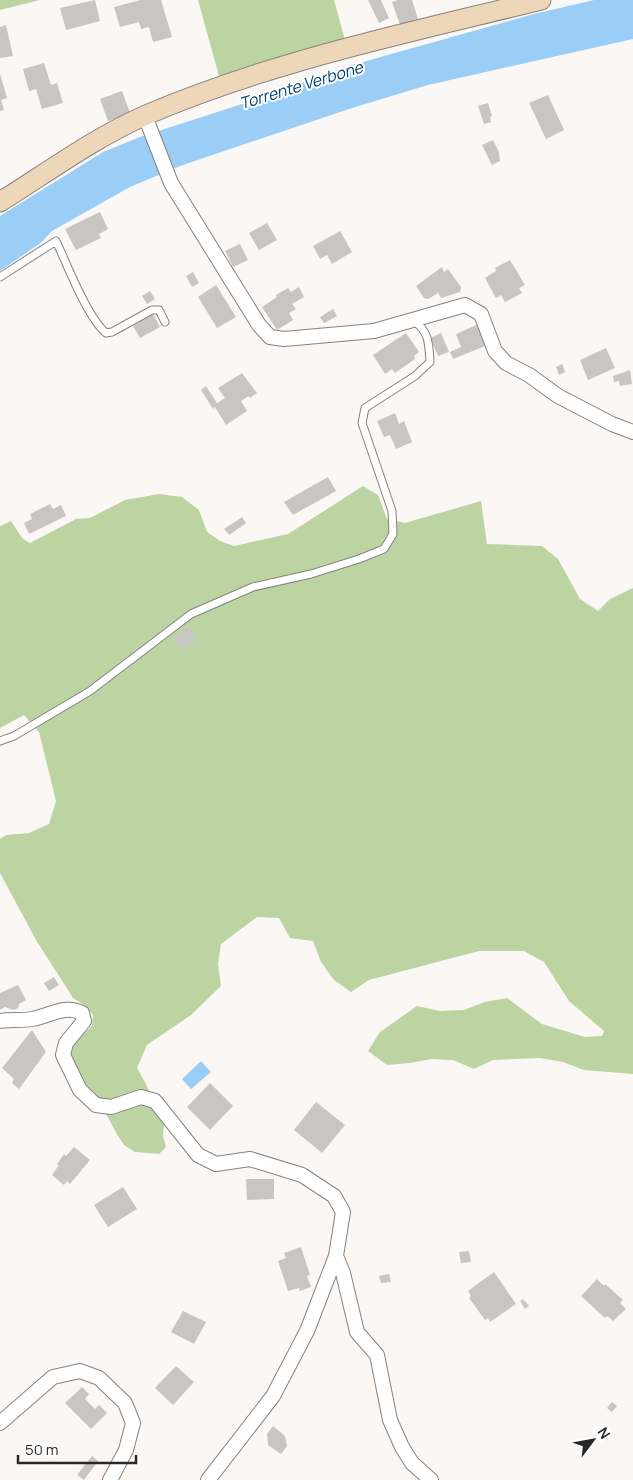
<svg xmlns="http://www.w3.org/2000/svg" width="633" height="1480" viewBox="0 0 633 1480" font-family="Manrope,sans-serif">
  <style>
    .green { fill: #bcd4a2 }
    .water { fill: #9acef7 }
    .building { fill: #c8c6c3 }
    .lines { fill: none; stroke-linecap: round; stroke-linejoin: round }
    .service-casing { stroke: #858280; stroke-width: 9 }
    .minor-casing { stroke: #858280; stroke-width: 16 }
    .secondary-casing { stroke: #858280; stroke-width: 21 }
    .service { stroke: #fff; stroke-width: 7 }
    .minor { stroke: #fff; stroke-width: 14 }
    .secondary { stroke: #eed6b9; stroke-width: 19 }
    .labels { text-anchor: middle; stroke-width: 4; stroke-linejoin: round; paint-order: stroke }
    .water-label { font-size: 16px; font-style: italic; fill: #004268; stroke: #fff }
  </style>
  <rect width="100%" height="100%" fill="#faf7f5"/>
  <!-- green -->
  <path class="green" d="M0,0h40l-40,10z
    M198,0h136l11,40 -126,36z
    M363,486l15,9 9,24 18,4 76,-22 6,43 55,2 16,13 22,40 18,12 12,-12 23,-11v486l-49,-4 -21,-8 -23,-4 -47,2 -19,9 -21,-9 -22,-1 -21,4 -23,2 -19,-14 12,-19 37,-26 23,5 24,-1 21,-8 22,-4 35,26 43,13 17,-1 2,-5 -35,-30 -25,-39 -20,-11h-45l-110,29 -18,12 -17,-12 -13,-18 -8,-21 -23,-3 -11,-20 -22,-1 -36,27 -3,20 3,22 -30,29 -44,30 -10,23 9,16 18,41 -1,11 3,11 -7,7 -24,-2 -11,-7 -6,-9 -21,-39 -18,-20 -6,-12 -2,-12 3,-11 18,-16 1,-11 -7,-9 -13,-8 -37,-58 -36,-67v-34l6,-4 23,-2 20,-9 7,-23 -17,-69 -15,-17 -24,13v-202l11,-5 11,17 8,5 46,-24 14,-1 35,-18 34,-6 23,3 17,13 8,22 13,9 14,5 54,-12z"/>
  <!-- water -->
  <path class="water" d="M594,0h39v39l-205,46 -76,23 -172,58 -50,21 -78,44 -10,11 -42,29v-55l103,-64 37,-15 127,-41 78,-29 189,-53z
    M201,1061l10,11 -20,17 -9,-10z"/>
  <!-- building -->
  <path class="building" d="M95,0l5,21 -34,9 -6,-22z
    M141,0h20l11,37 -19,5 -4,-15 -8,2 -2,-7 -19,5 -6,-20z
    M368,0h13l8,18 -10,5z
    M398,0h14l6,19 -18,6 -8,-23z
    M6,25l7,31 -13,2v-31z
    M44,63l7,22 6,-2 6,20 -21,6 -6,-20 -7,2 -6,-22z
    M0,74l7,24 -6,2 3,10 -4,1z
    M122,91l8,22 -22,8 -8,-22z
    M548,95l16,35 -18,9 -17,-36z
    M488,103l4,13 -2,1 1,5 -7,2 -6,-18z
    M493,140l6,12 1,9 -8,4 -10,-20z
    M100,212l8,17 -9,5 2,4 -25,12 -11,-21z
    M267,223l10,17 -18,10 -10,-17z
    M340,231l12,21 -20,12 -5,-9 -7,4 -7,-13z
    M240,244l8,16 -15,7 -8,-16z
    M510,260l15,25 -6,3 3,5 -17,9 -4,-7 -5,3 -11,-20 11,-7 -1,-3z
    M442,267l2,5 4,-3 13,18 -1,5 -19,6 -3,-5 -10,6 -4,-1 -8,-12z
    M193,272l6,11 -7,4 -6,-11z
    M216,285l20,32 -19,11 -19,-31z
    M299,287l5,10 -12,7 4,5 -7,4 4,7 -16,10 -15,-23 15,-10 -1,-2 12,-7 3,4z
    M150,291l5,8 -8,5 -5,-8z
    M333,309l4,7 -13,7 -4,-6z
    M153,314l7,13 -20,11 -7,-12z
    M481,323l9,21 -37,15 -3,-7 11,-5 -5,-13z
    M406,333l13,19 -5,4 1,3 -20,14 -3,-4 -7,5 -12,-19z
    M441,333l8,19 -11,4 -8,-18z
    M606,348l9,20 -27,12 -8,-20z
    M562,364l3,8 -6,3 -3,-8z
    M630,370l2,14 -12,2 -1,-5 -5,1 -1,-6z
    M242,373l15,20 -7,5 -1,-2 -8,5 6,10 -21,14 -11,-18 -2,2 -12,-19 5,-4 11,17 8,-5 -7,-10z
    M395,413l4,11 5,-3 8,21 -16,7 -6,-14 -6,2 -7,-16z
    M328,477l8,14 -43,24 -9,-13z
    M50,504l3,5 8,-4 5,11 -37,18 -5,-11 8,-4 -2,-5z
    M242,517l4,6 -17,12 -5,-6z
    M189,627l8,14 -16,9 -8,-13z
    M54,977l5,8 -10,6 -5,-8z
    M18,985l8,15 -7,4 -1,4 -5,2 -8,-3 -5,3v-17z
    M32,1030l14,22 -27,37 -7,-6 2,-4 -12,-11z
    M210,1083l23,23 -23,24 -23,-23z
    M316,1102l29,23 -23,28 -28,-23z
    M74,1147l16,13 -20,24 -3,-3 -3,4 -12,-10 7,-10 -2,-1 7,-10 2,2z
    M246,1179h28v20l-27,1z
    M123,1187l14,22 -29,18 -14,-22z
    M301,1247l9,28 -3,1 4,11 -11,4 -1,-3 -11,3 -10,-30 8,-3 -2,-5z
    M469,1251l2,11 -10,1 -2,-11z
    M494,1272l22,32 -26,18 -2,-4 -3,2 -16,-22 2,-2 -3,-5z
    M389,1274l2,8 -10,1 -2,-7z
    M597,1279l7,7 1,-2 18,16 -3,3 6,6 -13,12 -6,-5 -2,2 -24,-22z
    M523,1299l6,7 -4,3 -5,-8z
    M183,1311l23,11 -12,22 -23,-12z
    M176,1366l18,16 -21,23 -18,-17z
    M82,1387l7,7 -4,5 10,10 4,-4 8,8 -16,16 -26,-26z
    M612,1402l5,4 -5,6 -5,-4z
    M273,1426l12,10 2,10 -6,8 -13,-9 -1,-11z
    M92,1456l6,5 -14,19 -7,-5z"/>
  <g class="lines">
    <defs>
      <path id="service" d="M0,277l56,-36c11,23 31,76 50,92l6,-1 40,-22h7l6,12
        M0,741l14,-5 76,-45 101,-77 62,-27 58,-13 48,-15 25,-10 9,-15 -1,-23 -30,-88 3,-15 50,-32 15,-14c-1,-18 -1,-31 -17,-42"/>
      <path id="minor" d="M145,116l26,67 88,142 11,12 14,2 90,-8 91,-26 16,9 14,37 11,12 23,12 29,21 54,28 21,8
        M0,1021c10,-2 21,0 32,-2 18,-3 32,-15 50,-6l2,8 -18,22 -3,12 17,35 16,15 15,2 30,-10 14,4 43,54 18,9 34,-5 52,16 32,21 9,16 -7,44 -29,75 -34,65 -65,84
        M336,1256l7,17 14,59 20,23 13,65 12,27 10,16 19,17
        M0,1423l53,-46 27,-6 19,7 26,25 8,20 -7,27 -16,30"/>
      <path id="secondary" d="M0,202c48,-30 94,-64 146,-87 126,-54 262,-82 395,-115"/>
    </defs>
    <!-- service casing -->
    <use href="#service" class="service-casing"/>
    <!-- minor casing -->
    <use href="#minor" class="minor-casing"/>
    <!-- secondary casing -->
    <use href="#secondary" class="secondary-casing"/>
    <!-- service -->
    <use href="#service" class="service"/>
    <!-- minor -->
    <use href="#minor" class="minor"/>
    <!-- secondary -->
    <use href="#secondary" class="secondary"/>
  </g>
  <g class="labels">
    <!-- water labels -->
    <g class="water-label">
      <text transform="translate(301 85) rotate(-17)" y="6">Torrente Verbone</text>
    </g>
  </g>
  <!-- north arrow -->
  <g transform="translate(593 1440) rotate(58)" stroke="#ffffff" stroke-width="4" paint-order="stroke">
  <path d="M0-4L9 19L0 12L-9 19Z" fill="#292828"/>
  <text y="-8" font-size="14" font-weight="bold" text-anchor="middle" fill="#292828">N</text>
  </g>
  <!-- scale -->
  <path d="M18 1455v8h118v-8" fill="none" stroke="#292828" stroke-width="2.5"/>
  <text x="25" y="1455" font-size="15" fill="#292828" stroke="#ffffff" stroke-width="4" paint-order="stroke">50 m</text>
</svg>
